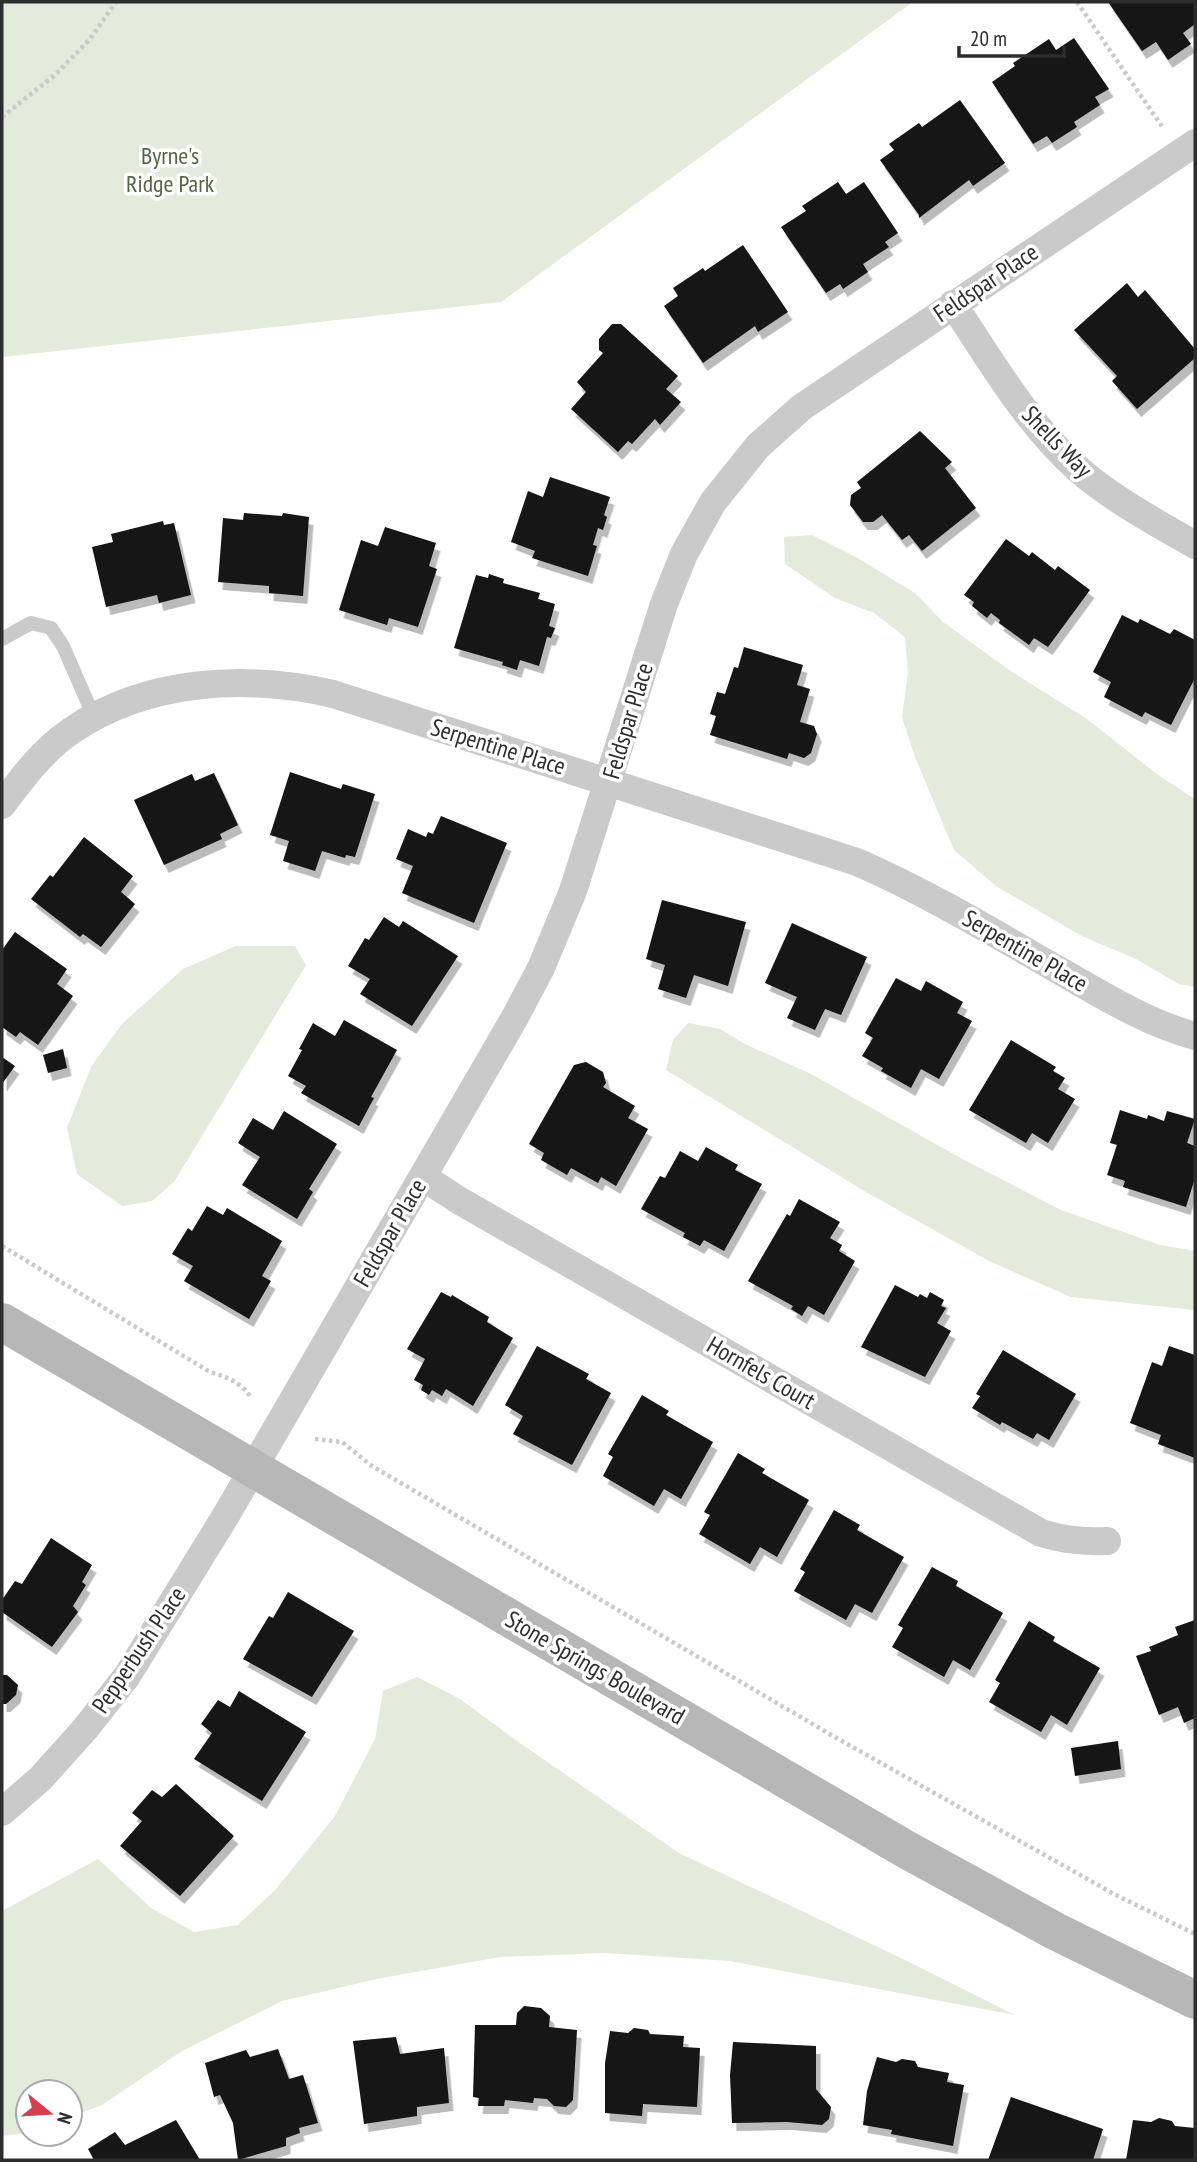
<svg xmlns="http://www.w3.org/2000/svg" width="1197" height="2162" viewBox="0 0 1197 2162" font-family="'PT Sans Narrow',sans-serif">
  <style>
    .green { fill: #e4eadc }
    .building { fill: #141414; filter: url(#shadow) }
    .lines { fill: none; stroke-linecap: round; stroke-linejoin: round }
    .path { stroke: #cacaca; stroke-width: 4.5; stroke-dasharray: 3.5 3.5; stroke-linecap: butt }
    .lane { stroke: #cacaca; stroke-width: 14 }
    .street { stroke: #cacaca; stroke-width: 28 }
    .secondary { stroke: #b7b7b7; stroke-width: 38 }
    .labels { text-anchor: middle; stroke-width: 7; stroke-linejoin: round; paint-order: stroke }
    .park-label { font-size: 24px; fill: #53653f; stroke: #fff }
    .street-label { font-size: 24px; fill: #2d2d2d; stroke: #fff }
  </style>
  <defs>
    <filter id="shadow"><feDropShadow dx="4.5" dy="8" stdDeviation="0" flood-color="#0004"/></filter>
  </defs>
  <rect width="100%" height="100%" fill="#fff"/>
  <!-- green -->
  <path class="green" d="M2,2h911l-412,300 -499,55z
    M812,535l44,22 59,36 28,29 69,50 75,47 71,56 37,24v188l-16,-3 -43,-25 -54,-23 -86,-50 -42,-36 -39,-93 -13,-40 6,-44 -3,-36 -31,-24 -39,-15 -50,-34 -1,-27z
    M236,946h59l11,19 -132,217 -22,19 -30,5 -45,-32 -10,-46 24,-61 31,-43 61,-55z
    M688,1023l32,6 25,15 66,30 153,86 97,50 99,35 35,6v59l-124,-13 -80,-35 -125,-70 -200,-122 7,-30z
    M417,1677l43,22 57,42 162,112 226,107 110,55 -285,-54 -125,-8 -105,4 -119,21 -99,23 -100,50 -80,54 -32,12v-25h-42v41l-26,3v-225l96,-52 53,49 43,24 44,-7 38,-36 59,-73 40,-77 8,-48z"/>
  <!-- building -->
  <path class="building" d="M1108,2h87v22l-12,9 8,11 -23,16 -12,-18 -14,9z
    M1074,38l35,51 -14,8 5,8 -26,17 3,5 -25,16 -5,-7 -14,8 -41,-62 23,-16 -2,-3 36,-24 7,11z
    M960,100l45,63 -32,23 -4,-6 -50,38v-3l-39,-55 14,-10 -5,-6 30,-21 3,4z
    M838,182l8,12 18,-12 34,51 -13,9 4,5 -26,17 5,8 -25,17 -3,-5 -14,9 -45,-66 25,-16 -4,-5z
    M743,245l45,67 -30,20 -3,-6 -52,37 -39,-57 14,-10 -5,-8 30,-20 2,3z
    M1127,283l11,14 7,-7 50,59v9l-58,51 -25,-28 5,-5 -43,-46z
    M612,324h9l57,52 -12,13 15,13 -21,23 -5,-6 -23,25 -4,-3 -10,11 -47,-43 15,-17 -9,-10 26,-29 -4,-3v-11z
    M920,431l32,31 -7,6 31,40 -54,43 -13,-16 -7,5 -20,-25 -9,7h-10l-13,-17 1,-10 10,-7 -4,-6z
    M550,477l60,20 -6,18 3,2 -4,13 -5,-2 -5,17 4,1 -9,30 -56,-18 3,-7 -24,-9 17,-51 15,6z
    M244,513l38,3 1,-3 26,4 -6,79 -34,-3v-7l-51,-4 5,-64 20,2z
    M163,521l1,4 10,-2 17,72 -32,8 -2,-8 -51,12 -14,-60 21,-5 -2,-8z
    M385,527l51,16 -7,23 8,3 -19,58 -29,-9 -2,7 -48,-15 22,-70 17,6z
    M1006,539l23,17 3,-4 23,18 3,-4 32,24 -42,57 -14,-9 -5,7 -30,-22 1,-3 -9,-7 -4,5 -15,-12 2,-4 -10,-7z
    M489,574l15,5 -1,4 37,10 -2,6 17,5 -6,22 6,2 -4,10 -4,-1 -8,29 -19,-6 -3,10 -15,-5 1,-3 -49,-14 22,-73 12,3z
    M1122,615l16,8 2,-4 30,15 4,-5 21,11v38l-24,47 -26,-13 -3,5 -38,-20 7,-15 -18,-10z
    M744,647l59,18 -6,20 13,4 -10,33 14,4 3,8 -6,19 -7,5 -15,-5 -2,6 -77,-24 6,-19 -6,-2 7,-22 8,2 9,-27 4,1z
    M290,772l51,17 2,-5 32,10 -20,63 -9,-2 -1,3 -23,-7 -7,20 -32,-10 6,-20 -19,-6z
    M214,773l24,52 -18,9 2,5 -58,26 -30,-65 58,-26 3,7z
    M441,816l66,27 -33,80 -72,-30 11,-27 -17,-7 12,-30 18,8 2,-5 5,2z
    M84,837l49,39 -12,16 14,12 -34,43 -18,-13 -3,3 -49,-38 19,-24 3,2z
    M662,900l84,22 -18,64 -34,-11 -8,23 -28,-9 7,-24 -19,-6z
    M384,917l15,10 4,-6 55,35 -46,70 -52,-32 10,-15 -22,-13 17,-28 4,2z
    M792,923l75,34 -26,58 -16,-6 -10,21 -28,-12 10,-21 -32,-14z
    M15,932l52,37 -10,15 16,12 -35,49 -18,-13 -4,5 -14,-10v-77z
    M896,978l25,13 5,-10 37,21 -6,11 15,8 -33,58 -18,-10 -10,19 -30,-17 2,-3 -21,-12 11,-18 -8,-5z
    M344,1020l53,30 -26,47 3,1 -15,28 -58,-33 5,-7 -18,-10 14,-26 -3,-1 14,-26 22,13z
    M1011,1040l45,27 -3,4 12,7 -7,11 17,10 -27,44 -16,-10 -6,10 -57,-33z
    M63,1049l4,19 -19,5 -5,-18z
    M2,1057l13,9 -13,18z
    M586,1062l17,10 3,11 -3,4 32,19 -7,12 20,11 -32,57 -15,-9 -3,6 -27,-15 -4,7 -26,-15 3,-7 -15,-9 45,-79z
    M1120,1110l27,9 1,-4 16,6 3,-10 28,8 -8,24 8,3v32l-9,29 -63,-20 2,-6 -18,-6 10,-30 -7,-2z
    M284,1111l53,33 -28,45 4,3 -16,27 -55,-34 18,-28 -22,-14 15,-25 20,12z
    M706,1147l32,18 -3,5 27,14 -38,67 -20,-11 -4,6 -17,-9 2,-4 -44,-24 19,-33 5,2 15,-27 18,10z
    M799,1199l41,23 -10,16 12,7 -3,6 16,10 -31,54 -16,-9 -6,10 -11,-7 2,-3 -45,-25 39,-67 3,2z
    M207,1206l16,9 4,-7 55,33 -20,35 9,5 -22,38 -65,-38 9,-15 -21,-12 16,-26 4,3z
    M895,1285l23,12 2,-3 7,4 3,-6 14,8 -3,6 5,2 -9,15 14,8 -26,46 -64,-30z
    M441,1292l10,5 1,-2 37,22 -2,5 26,16 -40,68 -27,-17 -4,7 -10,-6 -3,5 -8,-5 2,-5 -9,-5 11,-21 -18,-10z
    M537,1346l52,28 -3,5 25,14 -39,72 -59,-31 10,-18 -18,-11z
    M1169,1346l26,9v103l-37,-14 3,-9 -31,-12 22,-61 10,4z
    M1003,1350l73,44 -27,46 -12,-7 -4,6 -31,-17 -2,3 -28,-17 8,-12 -4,-2z
    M642,1395l27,16 -3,4 47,27 -32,57 -17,-10 -10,17 -51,-30 10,-19 -5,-3z
    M738,1453l27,16 -3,4 47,27 -32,57 -17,-10 -10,17 -51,-30 11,-19 -6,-3z
    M834,1510l26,15 -3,5 47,27 -32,56 -17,-9 -9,16 -52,-29 11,-19 -5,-3z
    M51,1538l41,27 -10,17 4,3 -13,21 5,6 -26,35 -50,-35v-12l13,-19 7,3z
    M932,1567l26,14 -2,5 47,27 -33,57 -17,-10 -9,17 -52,-30 11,-19 -5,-3z
    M288,1592l66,39 -42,66 -69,-38 26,-43 4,2z
    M1195,1620v98l-11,5 -6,-16 -19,8 -23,-59 15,-5 -2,-4 29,-12 -3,-8z
    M1029,1621l26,16 -2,4 47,27 -33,57 -16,-10 -10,17 -52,-30 11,-19 -5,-3z
    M2,1675h5l11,10 -2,10 -10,9h-4z
    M239,1691l67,41 -44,69 -68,-42 18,-26 -11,-9 17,-24 12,7z
    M1118,1741l3,28 -46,7 -4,-28z
    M176,1784l58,52 -54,60 -60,-50 22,-25 -10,-8 20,-23 10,7z
    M524,2006l17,2 9,8 -1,11 28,3 -4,70 -7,7 -12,-1 -7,-7 -13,-1 -1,5 -28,-3 -1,6h-26l1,-8 -6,-1 2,-72h41l1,-12z
    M634,2028l14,2 2,4 34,2 -1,11 17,1 -3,59 -54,-3 -1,12 -37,-3v-50l5,-32 18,2z
    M396,2037l4,17 44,-6 5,55 -32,4v9l-53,8 -11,-83z
    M733,2042l83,4v43l15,18 -2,12 -7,6 -35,-3 -55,1 -2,-48z
    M278,2049l11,30 14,-4 15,48 -19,5 1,5 -14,5v8l-48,14 -5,-37 -13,-28 -6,2 -9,-34 41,-13 4,7z
    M877,2057l19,5 6,-3 13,2 3,6 31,6 -2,9 17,3 -11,61 -62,-12 1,-4 -29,-5 4,-34z
    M1011,2097l92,32 -10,31h-105z
    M1159,2118l13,3 3,5 20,2v32h-69l7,-40 18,2z
    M176,2120l24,40h-106l-6,-11 27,-17 10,13z"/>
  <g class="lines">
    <!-- path -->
    <path class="path" d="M1077,2l86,126
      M2,117l53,-42 35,-36 26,-37
      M2,1246l208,126c16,5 29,9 40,24
      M315,1439l27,3 30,24 468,274 274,154 81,40"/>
    <!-- lane -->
    <path class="lane" d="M2,639l29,-16 20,5 12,18 31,71"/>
    <!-- street -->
    <path class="street" d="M953,304c38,57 74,120 126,166 35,30 76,52 116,75
      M2,805c20,-27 41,-55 69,-74 75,-52 175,-57 262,-37l524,168c71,31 137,71 203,109 44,25 87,52 135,65
      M423,1177l37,24 581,332c22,7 42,9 66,8
      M2,1812l38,-33 45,-50 42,-53 98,-159 289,-498 27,-51 32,-77 91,-287 20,-50 29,-52 45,-56 44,-39 393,-264"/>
    <!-- secondary -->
    <path class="secondary" d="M2,1322l905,528 148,81 140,69"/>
  </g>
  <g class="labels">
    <!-- park labels -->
    <g class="park-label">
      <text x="170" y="164">Byrne's<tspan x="170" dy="28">Ridge Park</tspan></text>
    </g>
    <!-- street labels -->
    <g class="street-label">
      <text transform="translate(986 283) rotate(-34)" y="8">Feldspar Place</text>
      <text transform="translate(1057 442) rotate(46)" y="8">Shells Way</text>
      <text transform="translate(628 721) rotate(-73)" y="8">Feldspar Place</text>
      <text transform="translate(498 747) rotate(17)" y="8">Serpentine Place</text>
      <text transform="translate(1025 951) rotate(30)" y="8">Serpentine Place</text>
      <text transform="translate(390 1233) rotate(-60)" y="8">Feldspar Place</text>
      <text transform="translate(761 1373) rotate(30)" y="8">Hornfels Court</text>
      <text transform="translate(139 1650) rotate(-56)" y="8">Pepperbush Place</text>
      <text transform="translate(595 1668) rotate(30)" y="8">Stone Springs Boulevard</text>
    </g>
  </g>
  <!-- border -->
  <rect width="1197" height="2162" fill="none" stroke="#2d2d2d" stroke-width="7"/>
  <!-- north arrow -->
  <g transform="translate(49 2113) rotate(108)"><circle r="33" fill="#ffffff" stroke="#ababab" stroke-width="2"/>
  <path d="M0-5L12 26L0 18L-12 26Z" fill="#d53f52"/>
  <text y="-10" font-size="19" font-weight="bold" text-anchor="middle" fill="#2d2d2d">N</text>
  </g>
  <!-- scale -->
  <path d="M959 46v10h105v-10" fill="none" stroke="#2d2d2d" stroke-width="3.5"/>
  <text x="970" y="46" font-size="21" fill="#2d2d2d" stroke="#ffffff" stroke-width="5" paint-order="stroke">20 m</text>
</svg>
